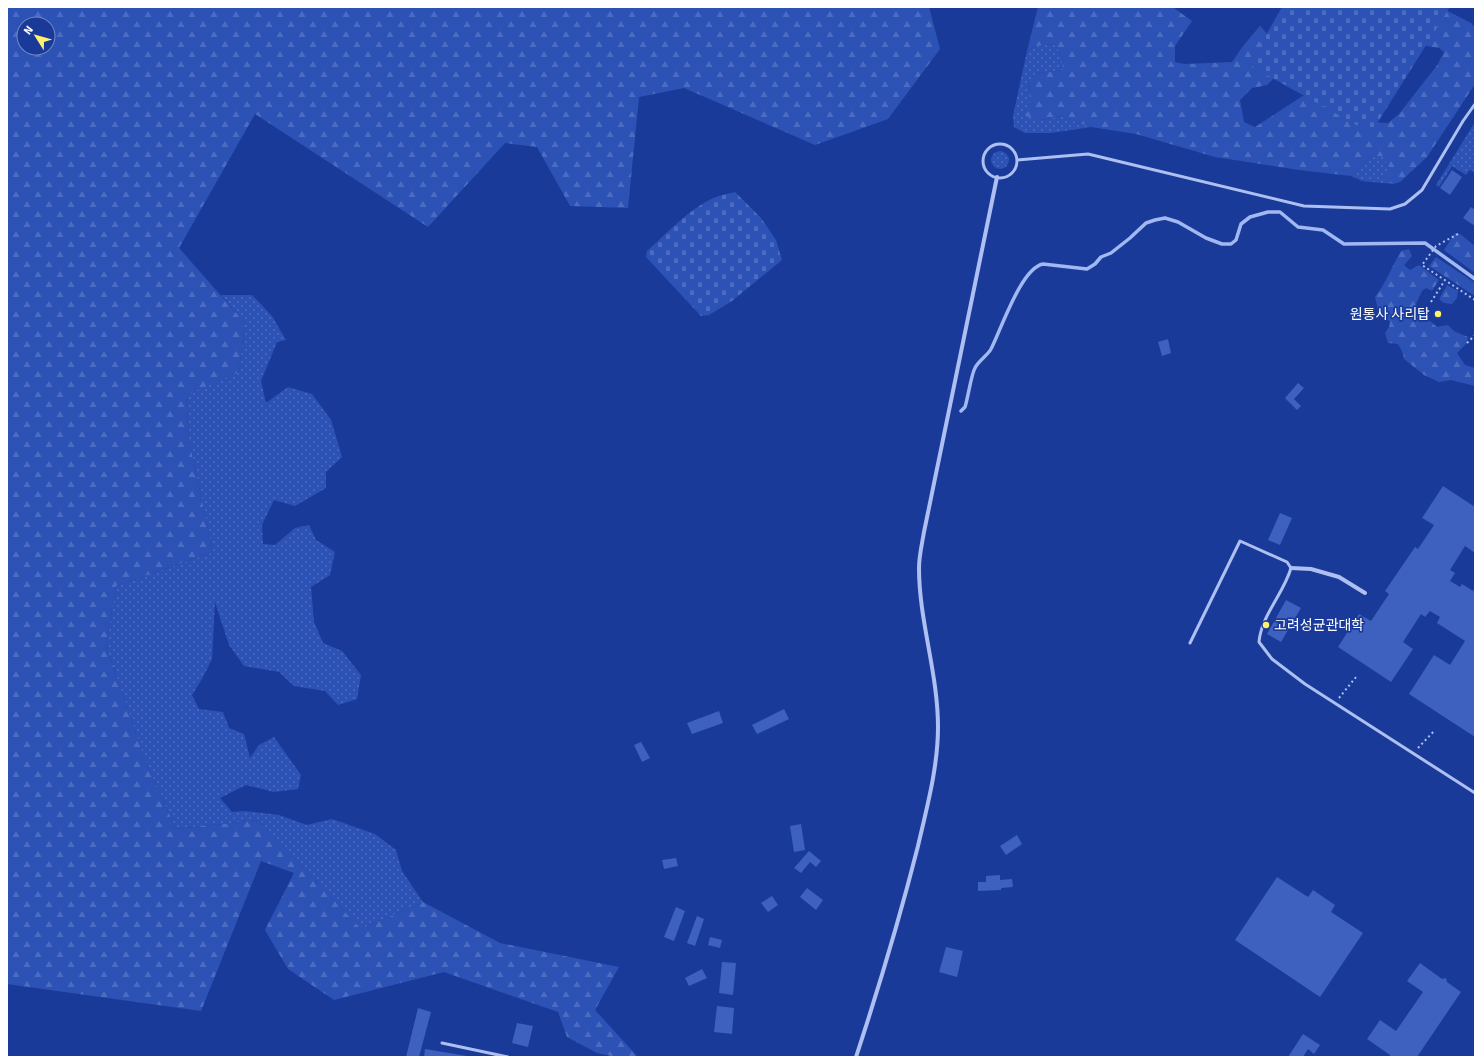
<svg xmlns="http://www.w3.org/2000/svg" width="1482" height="1064" viewBox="0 0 1482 1064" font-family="Signika,'Noto Sans KR',sans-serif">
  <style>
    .grass { fill: url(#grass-dots) }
    .forest { fill: url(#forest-firs); fill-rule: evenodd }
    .cemetery { fill: url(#cemetery-stones) }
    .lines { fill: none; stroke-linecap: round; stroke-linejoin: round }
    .stream { stroke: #a1b8f3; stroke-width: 3.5 }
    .building { fill: #3e60be }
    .path { stroke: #aec0f1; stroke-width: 2; stroke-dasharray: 2 3; stroke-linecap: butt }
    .lane { stroke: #aec0f1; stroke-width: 3 }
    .street { stroke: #aec0f1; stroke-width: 4 }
    .poi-dot { fill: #fff06e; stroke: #193a99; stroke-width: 1.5 }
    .labels { text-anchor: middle; stroke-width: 3.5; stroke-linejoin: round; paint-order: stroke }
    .poi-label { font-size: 14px; fill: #fff; stroke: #193a99; text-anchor: end }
  </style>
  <defs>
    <pattern id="grass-dots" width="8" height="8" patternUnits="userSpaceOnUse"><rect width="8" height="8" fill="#2d52b6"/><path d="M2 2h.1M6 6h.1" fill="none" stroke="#4c6cc1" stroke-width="1.8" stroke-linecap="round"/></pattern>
    <pattern id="forest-firs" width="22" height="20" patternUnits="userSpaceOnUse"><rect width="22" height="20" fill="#2d52b6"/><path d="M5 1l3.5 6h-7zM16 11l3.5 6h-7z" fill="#4c6cc1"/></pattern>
    <pattern id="cemetery-stones" width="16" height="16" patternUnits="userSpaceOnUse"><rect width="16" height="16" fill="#2d52b6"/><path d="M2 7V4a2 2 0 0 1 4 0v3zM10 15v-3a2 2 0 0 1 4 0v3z" fill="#4c6cc1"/></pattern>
  </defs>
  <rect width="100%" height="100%" fill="#193a99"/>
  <!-- grass -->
  <path class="grass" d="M1054,44l8,11 1,15 -25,3 -10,8 2,20 12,19 20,-4 14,6 15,5 -40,6h-26l-11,-6 -1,-11 14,-65 9,-5z
    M1475,122v51l-5,-3 -4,5 -14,-9 -13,21 -3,-2z
    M991 160a9 9 0 1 1 18 0a9 9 0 1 1-18 0Z
    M1383,156l6,11 -4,12 8,5 -31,-3 -11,-5 19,-19z
    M221,295h31l20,21 14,24 -9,2 -16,39 5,22 22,-16 24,7 19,26 11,37 -16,15v16l-31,18 -21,-6 -12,25 1,19 12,1 20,-17 14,-3 7,15 19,12 -5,23 -19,12 3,35 9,21 19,8 19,24 -4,24 -19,6 -13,-14 -31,-5 -15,-14 -35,-6 -15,-21 -14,-43 -3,57 -9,18 -11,18 7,14 24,3 6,16 15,6 6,24 9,-13 15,-8 27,38 -3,14 -24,3 -28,-7 -26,13 12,14 13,-1 34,4 28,10 25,-6 43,15 21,16 6,21 21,31 -62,27 -102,-109 -83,9 -31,-69 -39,-114 10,-60 97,-34 -24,-112 -3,-46 53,-22 6,-49z"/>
  <!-- forest -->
  <path class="forest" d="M7,7h922l11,42 -52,70 -73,26 -131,-57 -45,9 -11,111 -58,-2 -33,-59 -32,-4 -77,84 -173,-113 -76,134 66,75 -6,49 -53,23 3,45 24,112 -97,34 -10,60 39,114 31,69 83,-9 102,109 62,-27 77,41 119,24 -24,43 43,47h-22l-19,-4 -30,-16 -9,-25 -114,-40 -110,28 -46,-31 -23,-39 29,-57 -33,-12 -60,150 -194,-27zM24,24h24v24h-24z
    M1038,7h115l21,1 18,13 -17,25v16l10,2 47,-2 11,-16 17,-20 17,18v31l-10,10 -15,3 -12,12 4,22 11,5 57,-37 58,32 18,1 11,-9 39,-50 6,-12 -5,-4 -24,-4 25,-37 31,16 4,5v56l-48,73 -27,25 -7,2 -9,-5 5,-12 -6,-11 -13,1 -19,19 -52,-6 -84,-13 -79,-23 -45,-7 -15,-5 -14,-6 -20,4 -17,-4 5,-15 -2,-20 10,-8 25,-3 -1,-15 -8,-11 -18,2 -9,5z
    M1455,233l5,1 15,12v27l-31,-23z
    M1409,249l3,7 -8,9 6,5 9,-5 20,15 -7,11 -6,-3 -4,3 -6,13 3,12 11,5 7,6 11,-2 6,6 14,6 -1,6 -10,10 8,12 10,3v18l-24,-6 -12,2 -15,-7 -20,-16 -1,-6 -5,-9 -10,-1 -3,-10 4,-6 1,-5 -12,-12 -3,-13c11,-14 17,-31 26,-46z
    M1436,257l39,26v13l-46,-30z
    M1447,285l11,6 -1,7 -5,6 -8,-1 -5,-4z"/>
  <!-- cemetery -->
  <path class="cemetery" d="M1282,7h168l-79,126 -122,-68z
    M735,192l26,26 15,22 6,20 -50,41 -23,14 -8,1 -55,-59 1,-6c21,-19 41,-41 66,-53 7,-3 15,-4 22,-6z"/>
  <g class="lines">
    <!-- stream -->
    <path class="stream" d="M961,411l4,-4c3,-9 6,-32 10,-39 3,-7 12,-12 16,-19 10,-19 30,-81 52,-85l44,5 8,-5 6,-7 10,-4 19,-15 16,-15 9,-3 10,-2 13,4 28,16 16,6h9l5,-4 5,-16 9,-7 18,-5h12l18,15 25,3 21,14 81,-1 50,36"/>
  </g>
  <!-- building -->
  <path class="building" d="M1452,170l10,7 -12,18 -10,-7z
    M1471,207l4,3v16l-12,-8z
    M1168,339l3,14 -9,3 -4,-14z
    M1298,383l6,5 -10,11 7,7 -4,4 -12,-12z
    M1443,486l32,21v46l-10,-7 -15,24 5,3 -5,8 10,6 2,-3 11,7 2,-4v150l-66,-43 25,-39 16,10 15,-24 -28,-18 3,-6 -10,-6 -5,6 -4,-3 -18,28 10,7 -22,33 -53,-35 21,-33 12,7 18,-27 -4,-3 30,-44 3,2 16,-24 -12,-7z
    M1280,513l12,5 -12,27 -12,-5z
    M1286,600l15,8 -20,34 -14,-8z
    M784,709l5,10 -32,15 -5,-9z
    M719,711l4,12 -31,11 -5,-11z
    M641,742l9,16 -8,4 -8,-17z
    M801,824l4,26 -11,2 -4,-26z
    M1017,835l5,9 -16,11 -6,-9z
    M809,851l12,10 -5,6 -6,-5 -9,11 -7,-5z
    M676,858l2,8 -14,3 -2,-9z
    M1000,875v5l12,-1 1,8 -12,1v2l-23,1v-9h8v-6z
    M1277,877l31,20 5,-7 22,15 -4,7 32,21 -43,64 -85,-57z
    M807,888l16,12 -7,10 -16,-13z
    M772,896l6,9 -10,7 -7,-9z
    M676,907l9,4 -11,30 -10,-4z
    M697,916l7,3 -9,27 -8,-3z
    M710,937l12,3 -2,8 -12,-3z
    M946,947l17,4 -6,26 -18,-5z
    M722,962l14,1 -3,32 -14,-2z
    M1420,963l22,16 4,-1 1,4 14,10 -44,65h-28l1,-2 -23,-16 13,-19 16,11 27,-39 -16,-11z
    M702,969l5,9 -18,8 -4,-8z
    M717,1006l17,2 -2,26 -18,-2z
    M418,1008l13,4 -12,45h-13z
    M517,1023l16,3 -5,21 -16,-4z
    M1303,1034l17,11 -6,9 -6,-5 -5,8h-15z
    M425,1049l42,7v1h-43z"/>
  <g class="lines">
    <!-- path -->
    <path class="path" d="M1458,234l-22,12 -14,19 53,35
      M1431,302l14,-22
      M1467,343l8,-8
      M1339,698l17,-21
      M1418,748l17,-18"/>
    <!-- lane -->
    <path class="lane" d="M983 161a17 17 0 1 1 34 0a17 17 0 1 1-34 0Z
      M1017,160l71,-6 216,52 86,3 15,-5 17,-14 41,-69 12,-17
      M1190,643l50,-102 47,21 4,6c-7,25 -30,48 -32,74l13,17 33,25 170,109
      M442,1043l66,14"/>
    <!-- street -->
    <path class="street" d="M1291,568l20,1 28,8 26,16
      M856,1057c23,-70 44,-140 62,-211 9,-39 20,-79 20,-119 0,-54 -19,-106 -19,-159 0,-12 3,-24 5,-36l73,-355"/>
  </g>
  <!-- markers -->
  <g class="poi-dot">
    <circle cx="1438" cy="314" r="4"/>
    <circle cx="1266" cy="625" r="4"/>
  </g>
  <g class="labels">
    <!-- poi labels -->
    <g class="poi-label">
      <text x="1430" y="319">원통사 사리탑</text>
      <text x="1274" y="630" text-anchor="start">고려성균관대학</text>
    </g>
  </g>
  <!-- border -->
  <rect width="1482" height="1064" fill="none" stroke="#ffffff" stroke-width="16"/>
  <!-- north arrow -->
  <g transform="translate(36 36) rotate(307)"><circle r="19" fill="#193a99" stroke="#7589c2"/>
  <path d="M0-3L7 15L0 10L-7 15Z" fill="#fff06e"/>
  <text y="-6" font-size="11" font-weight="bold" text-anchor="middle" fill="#ffffff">N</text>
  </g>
</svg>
